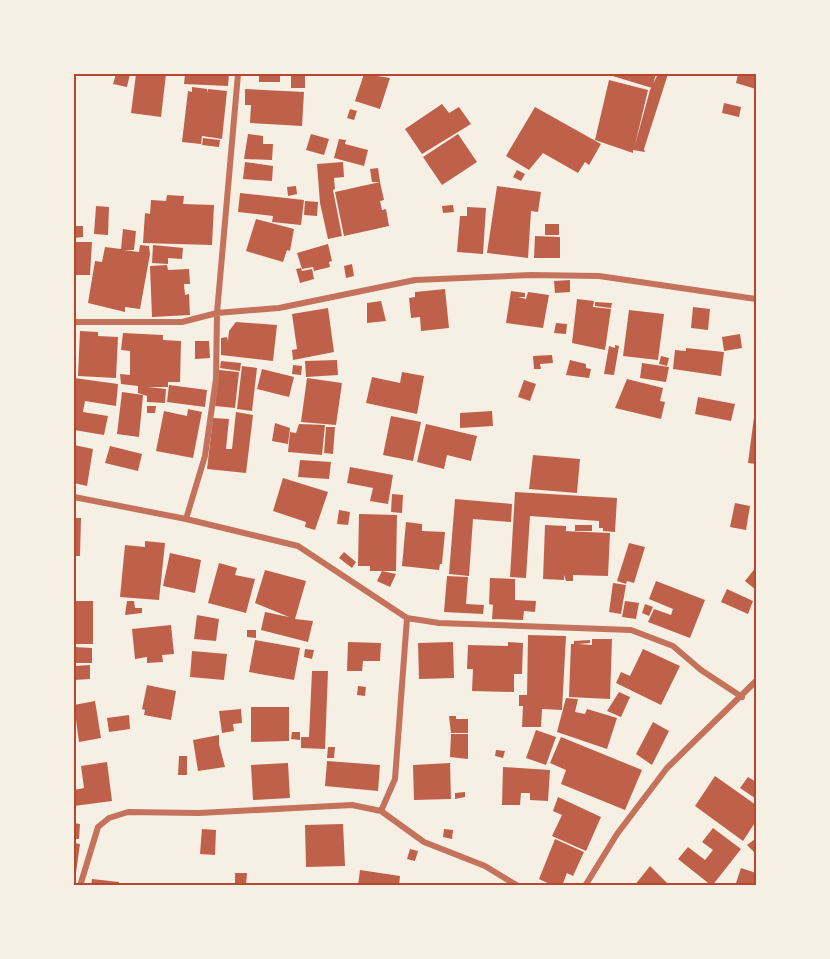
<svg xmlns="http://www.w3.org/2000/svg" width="830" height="959" viewBox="0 0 830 959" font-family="Bitter,serif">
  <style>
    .building { fill: #bf614a }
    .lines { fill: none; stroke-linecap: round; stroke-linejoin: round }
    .minor { stroke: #c5725c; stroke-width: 6 }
    .neatline { fill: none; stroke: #b5482f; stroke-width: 2 }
  </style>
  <rect width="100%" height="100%" fill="#f6efe4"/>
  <!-- building -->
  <path class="building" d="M116,74h14l-3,13 -14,-3z
    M136,74h30l-5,43 -30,-4z
    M185,74h44l-1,12 -44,-2z
    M259,74h21v8h-21z
    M291,74h14v14h-14z
    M364,74l26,4 -10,31 -25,-8z
    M606,74h50l-4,14z
    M658,74h10l-24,75 1,3 -12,-2v3l-38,-13 14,-60 39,10 -13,55 15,-55z
    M738,74h18v15l-20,-6z
    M192,87l15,2v4l1,-4 19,2 -5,48 -20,-3 -1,8 -19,-2 6,-51 4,1z
    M245,89l59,3 -2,34 -52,-3 1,-18h-6z
    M724,103l17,4 -2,10 -17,-4z
    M442,104l7,9 10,-6 12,17 -49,30 -17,-25z
    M535,107l66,37 -12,21 -4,-3 -7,11 -35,-20 -14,17 -23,-14z
    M350,109l7,2 -3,9 -7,-2z
    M248,134l15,2v8h10l-1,16 -28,-1z
    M311,134l18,5 -5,16 -18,-5z
    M458,134l19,28 -35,23 -19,-28z
    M203,138l17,2 -1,7 -17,-2z
    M339,139l7,1 -1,4 23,6 -4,16 -30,-8z
    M245,162l28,4 -1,15 -29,-2z
    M343,162l1,15 -10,1 1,11 -2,1 9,46 -14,3 -8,-36 -3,-39z
    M378,168l2,14h-8l-2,-13z
    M517,170l8,4 -4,7 -8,-4z
    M380,182l4,18 -4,1 2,9 4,-1 3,17 -45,10 -9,-44z
    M296,186l1,8 -9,2 -1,-9z
    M497,186l44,6 -3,20 -7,-1 -3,47 -41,-5z
    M240,193l64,7 -3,25 -29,-3 1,-6 -35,-4z
    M167,195l17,1 -1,8 31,1 -2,40 -69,-2 2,-30 5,1 1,-14 15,1z
    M305,201l13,1 -1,14 -13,-1z
    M453,205l1,7 -11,1 -1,-7z
    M96,206l13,1 -1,28 -14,-1z
    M467,207l19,1 -3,46 -26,-2 3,-36h7z
    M256,219l38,10 -4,22 -3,-1 -4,12 -37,-11z
    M545,224h14v11h-14z
    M74,226h9v11l-9,1z
    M123,229l13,2 -2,19h-10l15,2 1,-7 9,1 1,8 -10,55 -15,-2v5l-37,-9 7,-42 7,1 3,-15 16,2z
    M535,236l25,1v21h-26z
    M74,242h18l-2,33h-16z
    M328,244l4,17 -3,1 1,5 -16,4 -1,-4 -11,2 -5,-16z
    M153,245l30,3 -1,11 -14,-1v6l-16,-1z
    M352,264l2,12 -8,2 -2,-12z
    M167,265l1,5 21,-1 1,15h-6l1,11 4,-1 1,21 -38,2 -2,-51z
    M301,268l1,3 10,-2 2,10 -14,4 -4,-14z
    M570,280v12l-15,1 -1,-12z
    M445,289l4,39 -28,3 -1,-14 -9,1 -2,-20 6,-1v-5z
    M511,291l14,2v4h-7l8,2 2,-7 21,3 -6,33 -37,-5z
    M577,299l17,2 -1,6 18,2 -6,41 -33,-7z
    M381,301l5,20 -19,2v-20z
    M595,302l17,1 -1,5 -16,-2z
    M693,307l17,2 -2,21 -17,-2z
    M328,308l6,44 -41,8 -1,-10 5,-1 -5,-35z
    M629,310l35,4 -6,46 -35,-4z
    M236,322l41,3 -4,36 -52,-6v-17l6,-1 1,4 1,-10z
    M556,323l11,1 -1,10 -12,-1z
    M80,331l18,1v4l20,1 -2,41 -38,-2z
    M123,333l40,2v5l18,1 -1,41h-12v5h-20l18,2 -1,14 -18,-1v-6l-9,-3v-7l-17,-2 -1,-10 10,1v-24l-9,-1z
    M740,334l2,14 -18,3 -2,-14z
    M195,341h14l1,17 -15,1z
    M615,345l4,1 -5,29 -10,-1 5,-28 6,2z
    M686,348l38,4 -3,24 -48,-7 2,-19 11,1z
    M552,355l1,8 -13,1 1,5h-7l-1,-13z
    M661,356l8,2 -2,8 -8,-2z
    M337,360l1,15 -32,2 -1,-16z
    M570,360l16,4v4l5,1 -2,9 -23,-3z
    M221,361l20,2 -1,8 -20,-3z
    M642,363l27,4 -3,15 -26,-4z
    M293,365l9,1 -1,9 -9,-1z
    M242,366l15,2 -5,43 -15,-2z
    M262,369l32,8 -5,20 -32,-8z
    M219,370l20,2 -4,36 -20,-2z
    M402,372l22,4 -7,38 -51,-11 6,-26 28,6z
    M74,378l44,6 -2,22 -31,-5 -2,11 25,4 -4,19 -30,-5z
    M307,378l35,5 -6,42 -35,-3z
    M627,379l36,9 -3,13 5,1 -4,17 -46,-11z
    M524,380l12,4 -6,17 -12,-4z
    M169,385l38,5 -2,17 -38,-5z
    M122,392l21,3 -4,42 -22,-3z
    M698,397l37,7 -4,17 -36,-7z
    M147,406h9l-1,7h-8z
    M188,409l14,3 -9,46 -37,-7 8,-40 23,5z
    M492,411l1,15 -33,2v-15z
    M236,412l17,3 -7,58 -39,-4 6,-51 16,1 -3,30h6z
    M391,416l30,6 -8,39 -30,-6z
    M754,417h2v47l-8,-1z
    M275,423l15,5 -2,16 -16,-3z
    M299,424l26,1 -3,30 -34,-3 2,-20 6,1z
    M426,424l51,12 -6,25 -24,-6 -3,14 -27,-7z
    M326,427h9l-2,27 -9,-1z
    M74,445l19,4 -6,37 -13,-3z
    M110,446l32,8 -4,17 -33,-8z
    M533,455l47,4 -3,34 -48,-4z
    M300,460l31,2 -2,17 -31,-2z
    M350,467l43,8 -5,29 -18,-3 3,-13 -26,-5z
    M283,478l45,14 -13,38 -10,-3 1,-5 -33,-11z
    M515,492l102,6 -2,34 -12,-1v-3h-4v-7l-69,-5 -4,62 -16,-1z
    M392,494l11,1 -1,18 -11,-1z
    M455,499l57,5 -1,18 -38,-3 -4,57 -20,-2z
    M735,503l15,3 -4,24 -16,-3z
    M339,510l11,2 -2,13 -11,-1z
    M359,514l38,1 -1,56h-26v-5h-12z
    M74,518h7l-1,38h-6z
    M406,522l16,2v7l23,1 -3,32h-2l-1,6 -37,-4z
    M545,525l21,1v5h-3l47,2 -2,43 -35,-1v6h-7l-2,-6v5l-21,-1z
    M575,525h17v6h-17z
    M145,541l20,2 -6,57 -39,-3 5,-52 20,2z
    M629,543l16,4 -11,36 -7,-2 -1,3 -9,-3z
    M344,552l12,10 -4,6 -13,-10z
    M170,553l31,7 -6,33 -32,-7z
    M219,563l18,5 -2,7 20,4 -9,34 -38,-10z
    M756,567v23l-11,-9z
    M265,570l41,11 -11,38 18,2 -5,21 -47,-12 4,-18 24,5 -34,-14z
    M382,571l14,3 -6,13 -13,-6z
    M447,576l21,1 -2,27 18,1 -1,9 -39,-2z
    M490,578l25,1v21l21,1 -1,11 -11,-1 -1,9 -31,-1 1,-14 -4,-1z
    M656,581l49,19 -15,38 -42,-16 6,-13 17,6 2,-6 -24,-10z
    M613,583l13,2 -5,29 -12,-2z
    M727,589l26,12 -5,13 -27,-12z
    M74,601h19v43h-19z
    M127,601h7l1,7h7v5l-17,2z
    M625,601l14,2 -3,16 -14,-2z
    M645,604l8,3 -4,9 -7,-3z
    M197,615l22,4 -3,22 -22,-2z
    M171,625l3,29 -12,1 1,7 -16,1v-6l-12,2 -3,-30z
    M247,630h9v8l-9,-1z
    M528,635l38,1 -4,74 -20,-1 -1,18h-19l1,-21h-4v-11h8z
    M592,639h20l-2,60 -41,-2 2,-53h3v-3l16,-1v3l-12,1 14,1z
    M255,640l45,8 -6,32 -45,-8z
    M348,642l33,1 -1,18h-17l-1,10h-15z
    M453,642l1,36 -35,1 -1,-36z
    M508,642l15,1 -1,31h-8v18l-42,-1 1,-22h-6l1,-24 40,1z
    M74,647l18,1v15h-18z
    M305,649l9,1 -2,9 -8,-2z
    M643,649l37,17 -19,39 -45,-22 5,-11 9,4z
    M192,651l35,3 -3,26 -34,-3z
    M90,665v14l-16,1v-14z
    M312,671h16l-3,78 -24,-1v-11h8z
    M147,685l29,6 -5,29 -27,-5 1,-5 -3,-1z
    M358,686l8,1 -1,9 -8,-1z
    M619,692l11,5 -9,20 -14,-6z
    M566,698l12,1 -3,13 10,2 2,-5 30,9 -10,31 -50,-17z
    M95,701l6,37 -22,4 -5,-37z
    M251,707h38v34l-38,1z
    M241,709l1,14 -9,1 1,7 -12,2 -3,-22z
    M129,715l1,14 -21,3 -2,-14z
    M449,716h7v3h12v14h-17z
    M653,722l16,9 -17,34 -16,-11z
    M536,730l20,7 -10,28 -20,-7z
    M292,732h8v8l-9,-1z
    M451,734h17v25l-18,-2z
    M219,735v9l6,23 -27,4 -5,-31z
    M561,737l81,33 -17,40 -64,-26 5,-14 -16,-7z
    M328,747h7l-1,11h-7z
    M496,750l9,1 -2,7 -8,-2z
    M179,756h8v19h-9z
    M327,761l53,4 -2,26 -53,-5z
    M107,762l5,39 -38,5v-16l10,-2 -3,-22z
    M288,763l2,35 -37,2 -2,-35z
    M450,763l1,36 -37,1 -1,-35z
    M503,767l47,3 -2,31 -18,-1v-7h-9l-1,12h-18z
    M715,776l41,29v16l-13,20 -48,-35z
    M748,777l8,5 -1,16 -15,-10z
    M465,792v5l-10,2v-6z
    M558,797l43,20 -15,34 -34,-15 10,-21 -9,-4z
    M74,823l6,1 -1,15h-5z
    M343,824l2,42 -39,1 -1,-42z
    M713,828l28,21 -29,37 -34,-27 10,-12 17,13 8,-10 -11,-8z
    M202,829l14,1 -1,25 -15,-1z
    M444,829l9,1 -1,9 -9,-2z
    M555,839l29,13 -11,24 -6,-3 -5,13h-8l-15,-7z
    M755,839l1,11 -2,2 -7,-7z
    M74,843l6,1 -5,36h-1z
    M410,849l8,2 -3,10 -8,-2z
    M650,866l20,20h-36z
    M741,868l15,5v13h-21z
    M360,870l40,6 -1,10h-41z
    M235,873h12l-1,13h-11z
    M92,879l27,3v4h-28z"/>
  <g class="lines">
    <!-- minor -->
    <path class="minor" d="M74,322h108l35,-9 62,-5 136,-28 116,-5 68,1 157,23
      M74,497l112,22 112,27 109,72 -12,161 -14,32
      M186,519l19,-63 11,-77 1,-66 21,-239
      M407,618l32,5 192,7 42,16 28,24 41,27
      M80,886l18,-59 11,-9 19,-6 71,1 153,-8 29,6 43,31 61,24 33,20
      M585,886l32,-52 50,-66 89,-87"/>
  </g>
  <!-- border -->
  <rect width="830" height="959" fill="none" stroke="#f6efe4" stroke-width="150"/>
  <rect x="75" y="75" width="680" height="809" class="neatline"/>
</svg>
